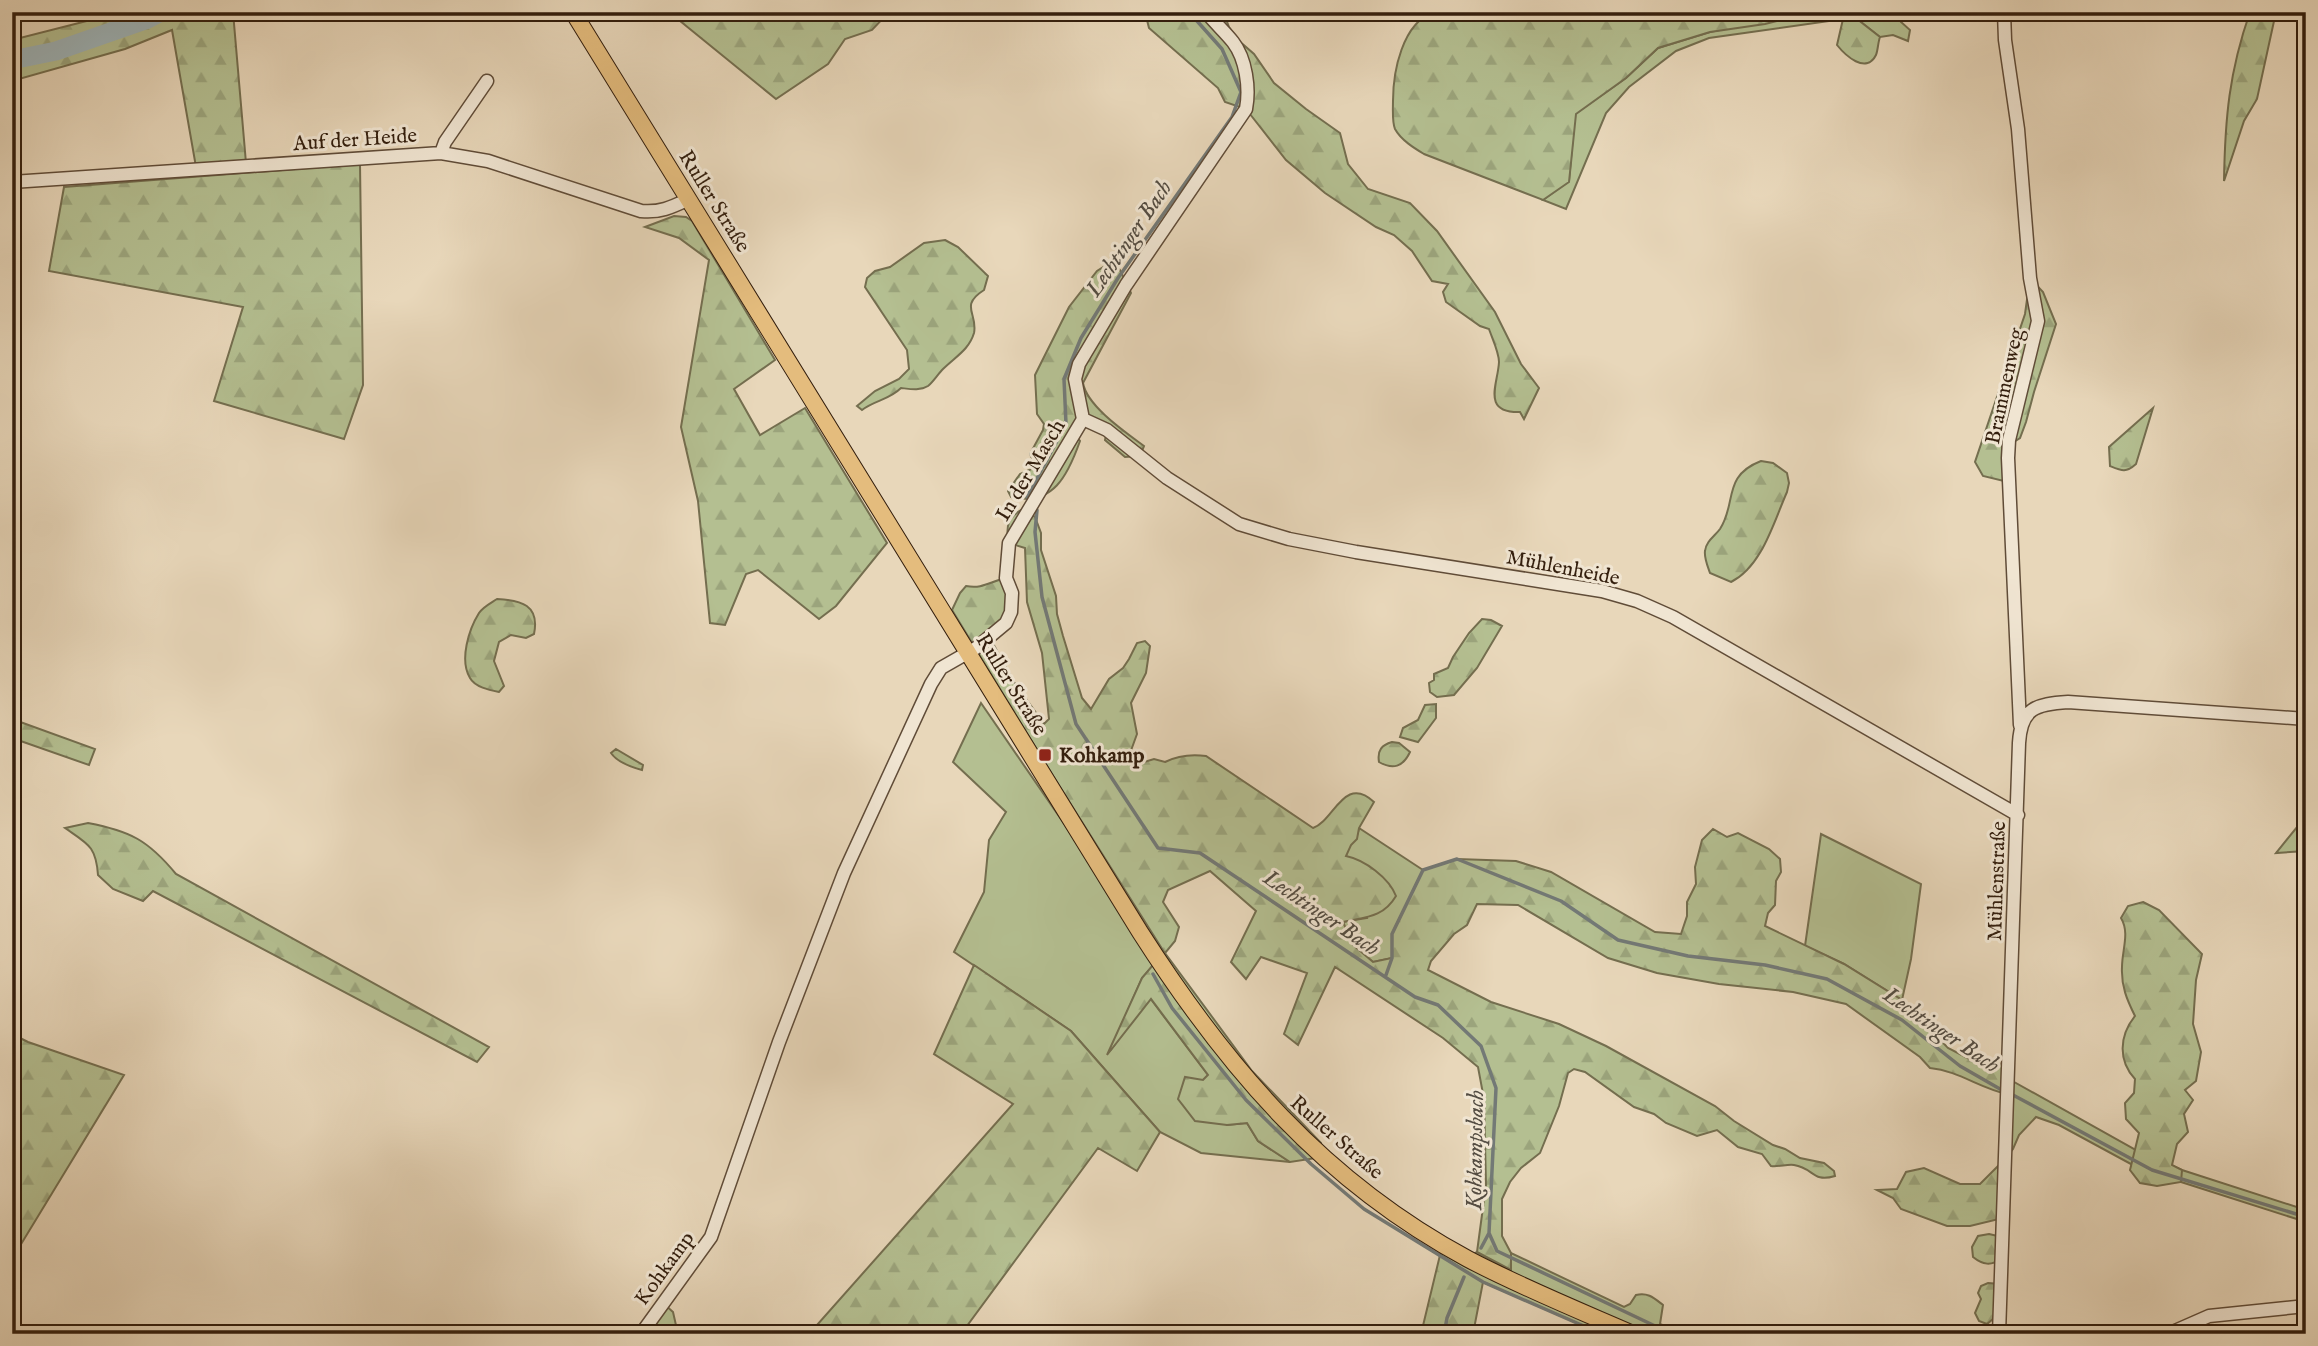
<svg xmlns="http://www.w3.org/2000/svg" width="2318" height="1346" viewBox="0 0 2318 1346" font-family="'IM FELL English',serif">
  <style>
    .grass { fill: #b4bf91; stroke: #746e4f; stroke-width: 2 }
    .forest { fill: url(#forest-firs); stroke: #746e4f; stroke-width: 2 }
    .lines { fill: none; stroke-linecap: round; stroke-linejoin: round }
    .stream { stroke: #737976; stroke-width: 3.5 }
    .river { stroke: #9eb6bc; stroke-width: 19 }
    .minor-casing { stroke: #604c38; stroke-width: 15 }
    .major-casing { stroke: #331e0d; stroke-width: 18 }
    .minor { stroke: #f0e5d2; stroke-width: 12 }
    .major { stroke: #e4bc7d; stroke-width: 16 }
    .poi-dot { fill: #8f2418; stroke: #f0e5d2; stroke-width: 2.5 }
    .labels { text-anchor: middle; stroke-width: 6; stroke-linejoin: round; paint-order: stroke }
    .street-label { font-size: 21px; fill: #331e0d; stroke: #f0e5d2 }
    .poi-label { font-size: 21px; font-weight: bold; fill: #331e0d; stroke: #f0e5d2; text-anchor: start }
    .water-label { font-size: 23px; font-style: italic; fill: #534c42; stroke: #f0e5d2 }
  </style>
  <defs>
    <pattern id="forest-firs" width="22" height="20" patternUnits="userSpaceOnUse" patternTransform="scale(1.75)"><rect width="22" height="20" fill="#b4bf91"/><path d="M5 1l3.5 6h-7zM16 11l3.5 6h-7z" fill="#9ba47c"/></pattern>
  </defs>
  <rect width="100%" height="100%" fill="#e8d7ba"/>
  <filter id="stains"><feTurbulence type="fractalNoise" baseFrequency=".00286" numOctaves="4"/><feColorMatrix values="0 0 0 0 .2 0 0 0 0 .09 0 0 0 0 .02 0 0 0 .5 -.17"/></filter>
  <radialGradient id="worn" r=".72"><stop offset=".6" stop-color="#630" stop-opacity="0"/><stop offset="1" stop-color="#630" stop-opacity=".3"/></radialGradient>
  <!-- grass -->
  <path class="grass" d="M1809,12h81l20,18 -2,11 -15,-6 -13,2 -23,-18h-14l-134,19 -33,13 -47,36 -23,26 -40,96 -23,-9 26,-19 6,-67 51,-36 32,-30 52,-16z
    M981,703l177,257 -16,18 -32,73 40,-53 58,77 -5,5 24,45 20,-2 11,18 32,21 -89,-9 -41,-21 -89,-101 -117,-79 30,-60 5,-52 17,-28 -53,-50z
    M2306,816v35l-30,2z
    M1359,828l64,42 -31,64v24l-19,4 -20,-17 -11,-23 25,-4 -21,-61c0,-13 11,-14 13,-29z
    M1821,834l100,50 -10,75 -9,41 -58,-36 -39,-18z
    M2007,1078l129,72 46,20 124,40v12l-125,-40 -28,-6 -94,-51 -23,-8 -17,18 -6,14 -9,11z
    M1445,1245l22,13 10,-6 33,18 1,-17 113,54 6,-3 6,-9c12,-3 18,3 27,10l-3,19 23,10h-81l-119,-52 -43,-27z"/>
  <!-- forest -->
  <path class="forest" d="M122,12h111l13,151 -50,4 -24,-137 -47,19 -113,32v-41z
    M669,12h220l-17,18 -27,9 -17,25 -52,35z
    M1145,12h74l7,7 3,8 9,13 16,14 20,29 32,26 34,24 8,31 20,25 42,14 27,28 58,81 26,52 18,24 -15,31 -4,-7c-39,1 -22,-28 -21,-50 0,-10 -7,-24 -10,-33l-9,-3 -34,-24 -3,-10 5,-8 -16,-3 -20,-30 -18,-16 -18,-8 -51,-34 -39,-33 -40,-51 -21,-7 -7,-14 -69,-60z
    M1434,12c41,0 83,-2 124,0 42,2 116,18 154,0h100l-47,12 -55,8 -52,16 -32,30 -50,36 -7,68 -26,18 -119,-46c-10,-6 -23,-14 -29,-25 -3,-7 -2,-20 -2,-28 0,-29 9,-78 41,-89z
    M2250,12h26l-19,87 -13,22 -20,60c1,-62 5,-109 26,-169z
    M1843,19h14l23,18c-2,5 -2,13 -4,18 -10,20 -31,0 -39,-10z
    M360,164l3,221 -19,54 -130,-38 29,-94 -194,-36 15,-84z
    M674,216l12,1 6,4 83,139 -41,29 26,46 45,-27 82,135 -51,63 -17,13 -61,-49 -12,4 -21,51 -15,-2 -12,-122 -17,-74 28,-167 -30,-22 -34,-11z
    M945,240l13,7 30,29 -4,14c-25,16 -6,23 -10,43 -5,17 -19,24 -31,36 -5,5 -10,13 -15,17 -8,5 -18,3 -27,2 -12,12 -26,12 -39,22l-5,-4 18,-15 24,-12 10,-10 -2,-19 -42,-63 2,-9 8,-7 15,-4 34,-24z
    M1108,264l7,1 5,5 11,23 -48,90c4,23 42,49 61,63l-4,10 -15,1 -20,-17 2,-10 -24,-11 -9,14 6,8c-12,34 -27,66 -69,56l-3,-6 12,-17 16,-7 -6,-13 13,-24 1,-6 -7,-10 -2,-39 34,-68 28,-36z
    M2030,278l13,14 13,32 -22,68 -8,30 -6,16 -11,7 -1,37 -25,-6 -8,-14 50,-148z
    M2153,408l-17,56c-10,9 -14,7 -26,2l-1,-19z
    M1761,461l12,2 14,10 2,10 -2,9c-13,29 -25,75 -56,90l-21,-9c-2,-6 -6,-15 -5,-22 1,-10 10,-15 15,-22 17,-26 2,-53 41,-68z
    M1025,508l10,9 6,16v17l15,46 1,18 6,22 19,62 9,11 18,-30 14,-11 6,-9 8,-16 8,-2 5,5 -4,27 -15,30 6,31 -8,22 12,7 13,-4 11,3c14,-7 26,-8 41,-6l107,72c21,-7 31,-54 61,-26l-15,26 -2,11 -6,6 -5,11c19,4 43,22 50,40 -13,22 -31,21 -53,26l10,23 20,17 19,-4v-24l31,-64 34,-11 59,2 35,11 104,60 26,2 6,-18v-14l9,-18 -1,-17 7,-27 11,-11 14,8 11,-4 31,16 11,10 1,13 -5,9 -1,24 -7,8 -3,13 79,38 58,36 46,48 29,15 31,2 -1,29c-28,-6 -48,-23 -77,-26l-10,-11 -74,-53 -53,-12 -74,-8 -62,-11 -49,-15 -90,-53 -41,-1 -10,21 -13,9 -23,27 -3,9 63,32 68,22 47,22 109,60 19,15 39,24 12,4 15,9 24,5 10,8 1,5c-23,7 -21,-8 -41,-11 -7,-1 -15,2 -23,1l-9,-12 -24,-7 -21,-17 -20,6 -31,-13 -12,-9 -20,-7 -49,-35 -11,-3 -6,4 -9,33 -19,47 -19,15 -11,14 -8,17v37l9,17v17l-34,-18 9,-67 -2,-86 -6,-32 -35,-29 -108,-71 -37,78 -14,-11 23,-61 -46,-16 -15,22 -15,-17 25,-51 -46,-40 -42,19 -5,12 16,25 -4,14 -10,12 87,118 69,72 2,14 -33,5 -32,-21 -11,-18 -20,2 -32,-4 -17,-22 7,-22 18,3 5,-5 -57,-76 -44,56 35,-77 22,-26 -111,-176 -101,-166 8,-17 6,-7c17,3 23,-4 40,-8l5,34 -21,26 24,44 30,42 5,-5 -7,-66 -15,-51 -2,-54 -16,-5c-4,-17 -1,-27 16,-35z
    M497,599c24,1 43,6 37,35l-8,4 -15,-3 -12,7 -5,19 10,25 -5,6c-10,-2 -24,-5 -29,-14 -11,-18 -1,-49 9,-65 4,-6 12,-10 18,-14z
    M1482,619l9,1 11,6 -25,42 -23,27 -17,2 -7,-5 -1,-9 5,-3v-6l14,-6 5,-11 16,-24z
    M1436,704v14l-18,24 -18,-5 3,-9 15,-8 7,-15z
    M12,719l83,30 -6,16 -77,-27z
    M1392,742l7,1 11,9c-7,15 -17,18 -31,10 -2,-12 3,-17 13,-20z
    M616,749l27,16 -1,5c-11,-3 -25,-8 -31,-17z
    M88,823c42,8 60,17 88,51l313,173 -12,15 -324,-171 -10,10 -30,-12 -15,-14c-2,-29 -10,-31 -33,-47z
    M2143,902l16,8 43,44 -6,26 -3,44 8,28 -5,29 -11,9 8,10 -9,14 4,18 -11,12 -5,21 10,5 -1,12 -24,4 -17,-3 -10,-13 9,-37 -13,-14 -1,-16 9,-10 1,-14c-17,-18 -16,-43 0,-63 -8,-16 -14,-30 -13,-49 0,-17 8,-34 -1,-49l7,-12z
    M974,965l97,66 89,101 -23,39 -39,-23 -137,186h-152l204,-230 -79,-50z
    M12,1034l16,8 96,33 -112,184z
    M2004,1160l-1,58 -33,8h-23l-46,-17 -8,-11 -16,-8 20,-1 9,-17 18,-4 36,16h20z
    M1989,1234l13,3 -1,22c-10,7 -18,6 -28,-2l-1,-10 6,-11z
    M1440,1255l43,27 -10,52h-52z
    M1988,1283l12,1v29l-13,11 -8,-3 -4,-8 6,-14 -3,-6 3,-7z
    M663,1303l10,9 5,22h-45l17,-13z"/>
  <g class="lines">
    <!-- stream -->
    <path class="stream" d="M1027,497l39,-73 -2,-45 17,-41 37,-60 114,-161 9,-25 -19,-43 -33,-37
      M1037,510l-2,22 7,65 34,127 82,124 42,5 215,144 23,8 43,41 15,42 -7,145 -8,15
      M1153,974l19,34 74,92 65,64 53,45 119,73 119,52
      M1386,975l6,-17v-24l31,-64 34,-11 104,42 57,39 70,16 77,9 62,14 75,41 58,46 40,23
      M2013,1095l139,75 154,47
      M1489,1233l8,18 175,83
      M1444,1334l3,-16 17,-41"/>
    <!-- river -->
    <path class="river" d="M12,60l44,-9 92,-32 13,-7"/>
    <defs>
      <path id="minor" d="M2004,12l1,28 13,89 12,149 8,43 -29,119 -1,18 12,267
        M441,153l4,-11 42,-61
        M12,182l429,-29 47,8 153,50c19,2 31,-4 48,-12
        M1083,419l24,11 60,48 72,46 50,15 67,13 246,39 35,10 36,16 345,198
        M641,1334l70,-97 68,-195 65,-169 87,-189 10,-16 35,-20 30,-25 5,-11 1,-19 -6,-15 3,-35 74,-124 -8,-40 4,-15 47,-79 120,-176c4,-21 0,-50 -13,-67 -8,-10 -18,-19 -27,-30
        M1999,1334l20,-591c2,-35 17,-39 49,-41l238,17
        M2168,1334l41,-18 97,-10"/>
      <path id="major" d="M573,12l567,920c87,136 183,249 328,327 53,28 110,51 165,75"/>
    </defs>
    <!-- minor casing -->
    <use href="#minor" class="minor-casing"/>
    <!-- major casing -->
    <use href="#major" class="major-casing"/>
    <!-- minor -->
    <use href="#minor" class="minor"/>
    <!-- major -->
    <use href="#major" class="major"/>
  </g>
  <!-- markers -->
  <rect class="poi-dot" x="1038" y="748" width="14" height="14" rx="3.5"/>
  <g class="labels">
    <!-- street labels -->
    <g class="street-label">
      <text transform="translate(355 139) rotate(-4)" y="7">Auf der Heide</text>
      <text transform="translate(715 201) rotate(58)" y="7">Ruller Straße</text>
      <text transform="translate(2004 386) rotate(-78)" y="7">Brammenweg</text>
      <text transform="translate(1030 470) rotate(-59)" y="7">In der Masch</text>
      <text transform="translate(1563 567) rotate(11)" y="7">Mühlenheide</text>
      <text transform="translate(1012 684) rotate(58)" y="7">Ruller Straße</text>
      <text transform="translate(1996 881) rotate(-88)" y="7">Mühlenstraße</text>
      <text transform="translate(1337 1137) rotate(41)" y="7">Ruller Straße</text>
      <text transform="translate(664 1268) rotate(-54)" y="7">Kohkamp</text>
    </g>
    <!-- poi labels -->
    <g class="poi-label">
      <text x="1059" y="762">Kohkamp</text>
    </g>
    <!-- water labels -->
    <g class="water-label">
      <text transform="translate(1128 238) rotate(-56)" y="8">Lechtinger Bach</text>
      <text transform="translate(1322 912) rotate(34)" y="8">Lechtinger Bach</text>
      <text transform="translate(1942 1029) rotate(34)" y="8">Lechtinger Bach</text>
      <text transform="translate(1474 1150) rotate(-89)" y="8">Kohkampsbach</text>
    </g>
  </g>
  <!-- margin -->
  <rect width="2318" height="1346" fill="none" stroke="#e8d7ba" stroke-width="42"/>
  <rect x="14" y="14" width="2290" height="1318" fill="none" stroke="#331e0d" stroke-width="3.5"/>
  <rect x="21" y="21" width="2276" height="1304" fill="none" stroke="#331e0d" stroke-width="2"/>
  <rect width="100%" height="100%" filter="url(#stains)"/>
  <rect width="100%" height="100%" fill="url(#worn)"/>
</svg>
